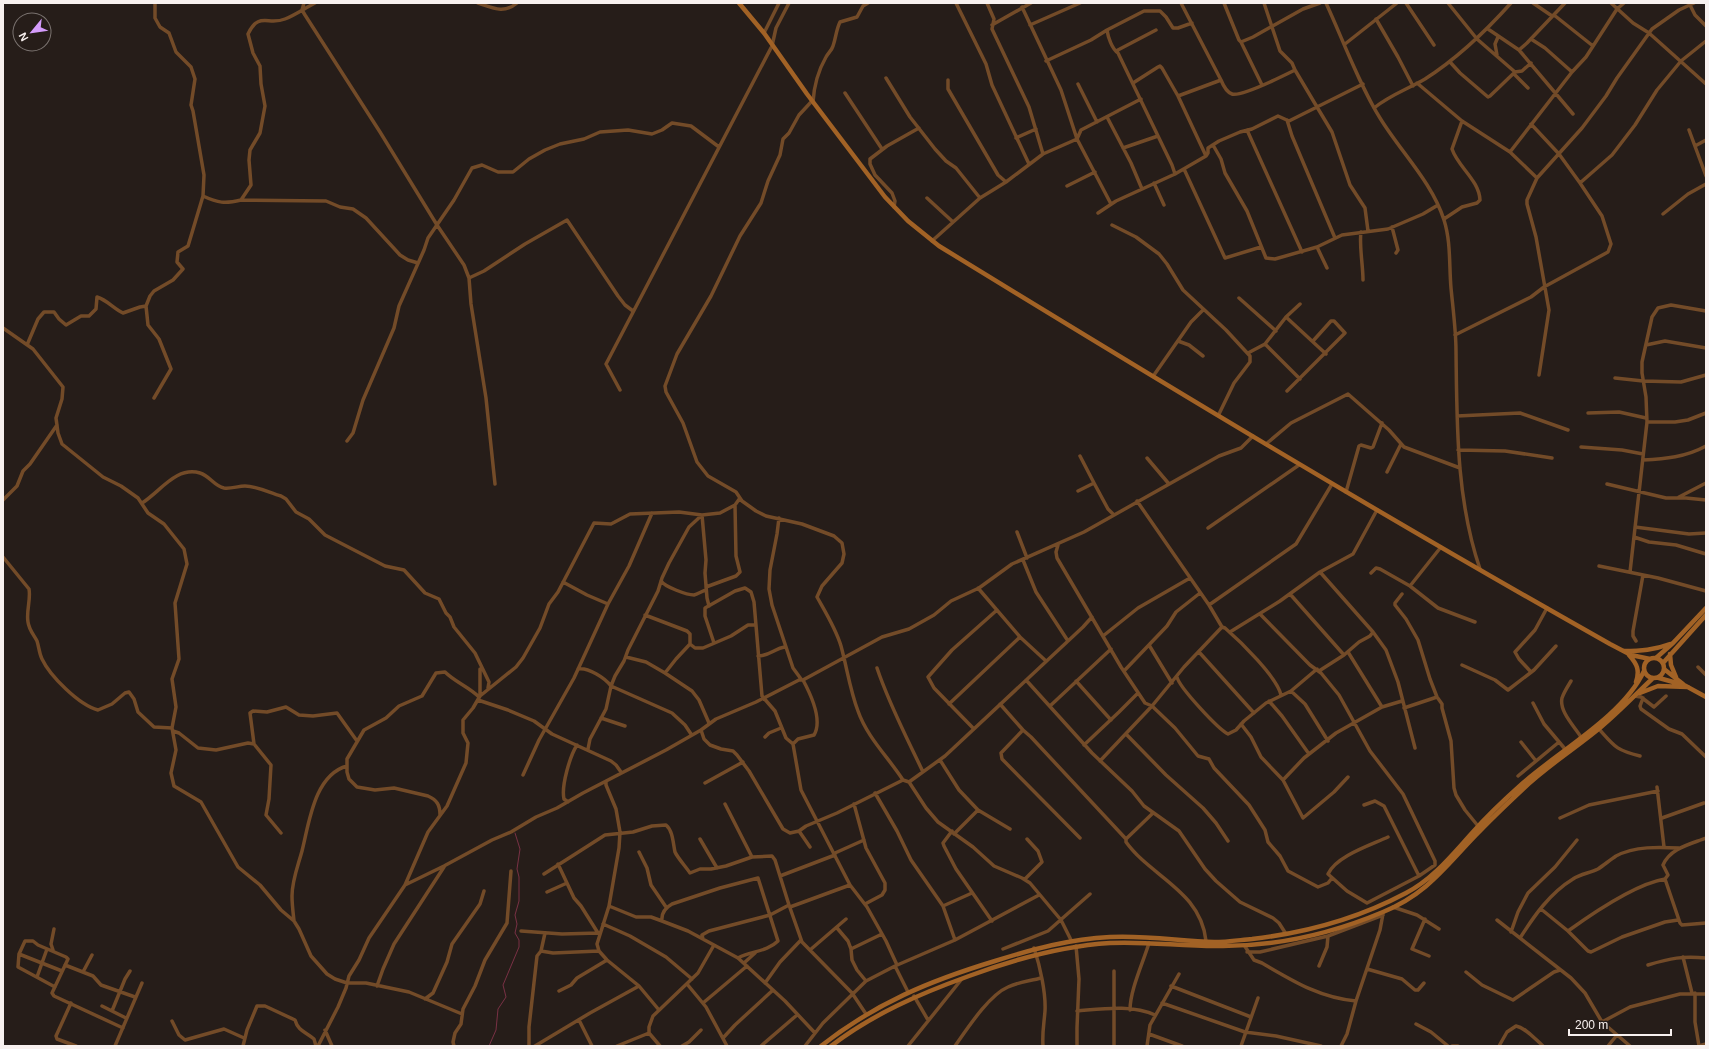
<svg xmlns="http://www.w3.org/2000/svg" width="1709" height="1049" viewBox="0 0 1709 1049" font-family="Arial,sans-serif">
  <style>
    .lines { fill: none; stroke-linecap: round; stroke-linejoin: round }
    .stream { stroke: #793145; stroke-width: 1 }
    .street { stroke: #734b28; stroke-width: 3.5 }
    .secondary { stroke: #a26225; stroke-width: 4.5 }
  </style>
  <rect width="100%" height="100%" fill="#261d19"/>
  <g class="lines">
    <!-- stream -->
    <path class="stream" d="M489,1046l7,-16 2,-21 8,-12 -3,-12 16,-38v-7l-4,-7 2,-9 -2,-9 4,-14v-24l-2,-8 3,-20 -5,-16"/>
    <!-- street -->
    <path class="street" d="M304,3l-2,7 3,5 75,117 57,93 27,40 5,13 2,26 15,94 9,86
      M478,3c15,5 26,11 39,0
      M956,3l30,61 6,21 37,79
      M1224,3l15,37 2,2 12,-5 50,-28 17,-6
      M1264,3l16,48 12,12 3,7
      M1326,3c17,37 33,81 54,115 20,33 52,64 64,102 7,22 5,45 7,68 2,21 5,43 5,63 1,73 0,148 24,218
      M1406,3l28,42
      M1448,3l29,36 38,33 7,-1 9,-8
      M1533,3l19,13
      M1611,3l22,20 16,10 57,51
      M1689,3l6,12 11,11
      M1022,7l39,83 16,49 34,65
      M1554,15l39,31
      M1376,19l22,38 15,29
      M992,25l39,-22
      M1030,25l50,-22
      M1488,29l31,21 8,-7 38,-40
      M764,33l15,-30
      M1531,39l14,9 27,24
      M1241,42l21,43
      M1345,44l52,-41
      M1519,50l54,64
      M1116,51l40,-21
      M1497,55l-2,-11 3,-7
      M1046,61l45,-21 16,-10
      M1450,62l10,11 28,24 2,-1 25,-24
      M1514,74l14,14
      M886,78l24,39 25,32 11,12 10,7 24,30
      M948,80v9l50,86 8,7
      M1221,80c2,5 5,12 11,14 9,3 53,-19 63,-24l22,37 46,-23
      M1133,83l25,-16 2,-1 2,2 16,28 28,60
      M1417,83l45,38 48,31 62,-80 14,-15 31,-48 7,-6
      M1078,84l19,38
      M845,93l37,56
      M1178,96l43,-16 -40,-77
      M812,101l-13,14 -10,18 -6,6 -3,16 -12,26 -7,22 -21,33 -29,60 -34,58 -12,32 1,6 17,31 14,39 11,14 28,16 6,9 14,10 10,5 36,8 32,12 8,7 2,11 -2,9 -20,23 -5,11c9,16 19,32 24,49 6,22 9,44 17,65 9,26 30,46 45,69
      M813,102c1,-16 5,-31 13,-45 2,-4 6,-7 7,-11 3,-8 3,-16 7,-24l17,-5 6,-11 5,-3
      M1374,108c16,-13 34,-19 51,-29 33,-21 60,-47 86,-76
      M1107,117l24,46 11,26
      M1287,120l5,16 43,102
      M1247,130l55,122
      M1689,130l17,46
      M1016,138l20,-9
      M1213,145l8,14 4,14 22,38 19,47 9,1 42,-12
      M1695,146l11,-6
      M1123,148l35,-12
      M1510,152l27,26
      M1043,154l34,-15 4,-9 60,-31
      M1184,169l41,89 36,-11
      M1175,174l-3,-9 -54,-112c-6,-4 -10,-16 -11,-23l37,-19h16l6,6 7,11h5l14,-5
      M1154,183l10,22
      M1580,183l32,-28 23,-30 22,-35 24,-29 25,-20
      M1067,186l28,-14
      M203,196c15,7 22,8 38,4l85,1 14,6 13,2 13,9 34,37 8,5 10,3
      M927,198l26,24
      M241,200l10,-15 -2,-25 1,-10 10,-17 5,-27 -4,-22 -1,-18 -7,-13 -5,-19c11,-23 20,-8 37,-15 10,-4 20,-11 30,-16
      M894,207l1,-6 -3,-8 -17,-18 -5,-11v-5l17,-13 32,-18
      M1098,213l18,-12 59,-27 31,-18 2,-3v-5l11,-7 21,-9 12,-3 26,-13 11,5 28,-14 15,25 18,53 15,23 3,23
      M1663,214l25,-20 18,-10
      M1444,219l18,-12 15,-4 3,-3c-1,-20 -22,-33 -28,-51l10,-28
      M1112,225l24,12 23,17 8,10 16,26 43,40 24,26v6l-16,21 -15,31
      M1392,227l6,23 -2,3
      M1361,232c-2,13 2,33 2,48
      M932,241l48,-43 26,-16 37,-28 -14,-47 -37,-78 2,-10 -7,-16
      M1327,268l-10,-21 25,-12 46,-6 35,-15 15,-9
      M469,278l15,-7 41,-27 42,-24 51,76 7,9 8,6
      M1239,298l37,33
      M1286,317l40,37
      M3,328l30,21 30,38 -1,12 -6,19 2,15 4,11 41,33 18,9 17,12 10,15 16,11 20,25 3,15 -12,39 4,56 -7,20 4,28 -4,21 4,22 -5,23 3,13 27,16 37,65 22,18 21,25 13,11 5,8 12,27 16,18 8,5 12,4h19l43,9 53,22
      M1455,335l76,-38 13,-10 64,-35 3,-8 -9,-28 -22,-33 -21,-29 -28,-30
      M1178,341l11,4 14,11
      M1265,344l35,35
      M27,345l11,-26 6,-7h10l5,7 7,6 15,-9h8l7,-7 1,-12c10,3 16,11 26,16l17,-6 6,-1
      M1646,345l19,-4 41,7
      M1248,353l17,-9 21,-27 14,-13
      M1154,375l37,-53 12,-12
      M1539,375l10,-65 -13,-73 -9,-33v-4l10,-22 45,-50 24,-32 11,-18 35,-49 27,-19 15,-7
      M1615,378l28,3 38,1 25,-7
      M620,390l-14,-26 166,-318 4,-18 13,-25
      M1287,391l58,-58 -11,-12h-3l-18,20
      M154,398l17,-29 -12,-30 -11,-14 -2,-19 4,-10 4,-5 19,-11 10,-11 -6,-7 1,-10 10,-6 15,-50 1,-21 -11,-64 -2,-6 4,-26 -4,-12 -15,-15 -7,-19 -9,-6 -5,-9v-15
      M1588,413l31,-1 27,6
      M1457,416l63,-3 48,17
      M1647,422h28l13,-2 18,-7
      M347,441l6,-8 10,-33 31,-72 5,-22 25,-56 4,-12 26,-38 18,-32 10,-3 16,7h15l16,-13 16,-9 15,-6 24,-5 16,-7 28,-2 24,4 10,-4 10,-7 19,3 28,21
      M1266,444l25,-21 57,-29 41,36 15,17 56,21
      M1581,447l41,3 21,4
      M1458,450l47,1 47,7
      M1080,456l14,27
      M1147,458l22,26
      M1643,460c22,-1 43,-3 63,-14
      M1387,472l14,-28
      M1607,484l59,14h20l20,2
      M1078,491l16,-8 14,26 6,6
      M1346,492l13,-46 2,-1 10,3 2,-1 9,-24
      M1679,497l27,-14
      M3,500l14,-14 6,-15 7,-7 27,-39
      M1137,501l72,104 13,22 3,1c15,13 52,49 56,67
      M142,503c18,-11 34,-37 58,-30 10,3 14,13 24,15 7,1 14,-2 21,-2 12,0 25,7 36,10l5,3 10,13 13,7 16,16 60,31 19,4 21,23 14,6 7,14 4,4 4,10 21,26 14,29 -1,6
      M779,518l-2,16 -7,36 -1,19 3,16 21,63 8,11
      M1635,527l54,7 17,-1
      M1208,528l91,-63
      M1017,532l10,26
      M1634,537l15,5 27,3 30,9
      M1058,545l-2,7 1,6 64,109 24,36 7,3 23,22 23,28 11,3 5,9 35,37 16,25 3,12 12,14 8,15 30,16 10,-4 4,-5
      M3,557l26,32c2,11 -3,22 -1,33 1,8 6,13 9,19 2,6 2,12 5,18 8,17 37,46 56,51l14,-6 13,-11 4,-1 5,7 4,13 16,15 18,1
      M1023,560l13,32 32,49
      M1599,566l59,12 48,13
      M1320,572l53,60 13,18 12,32 17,66
      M1630,572l17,-150 -1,-25 -4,-24v-11l10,-45 6,-9 13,-3 35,6
      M1371,573l5,-5 4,1 30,17 28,22 37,14
      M661,581c4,6 26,14 33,14 4,-1 8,-4 12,-5
      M563,582l24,13 21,9
      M1410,586l31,-39
      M706,587l30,-11 4,-4 -4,-16 -1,-51
      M978,588l42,49 26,24
      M1290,594l54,61
      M1402,594l-7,9v2l11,14 12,21 12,39 7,18 5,7v4l9,33 3,47 2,7 9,15 13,16
      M1209,605l87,-61 36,-60
      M1260,614l50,51 11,8 18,22 31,56 33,43 32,67v4l-16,11 -35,-70 -9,-5 -11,4
      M645,615l42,16 3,3v10l5,4h8l28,-12 17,-11h8
      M1230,632l50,-31 40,-29 33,-18 24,-44
      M1103,636l35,-28 52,-30
      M1636,641l-3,-5v-5l10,-56
      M714,643l-9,-27v-8l30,-17 10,-3 6,4 3,10 8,94 13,15 11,27 7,6 8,46 49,95 17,22 19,34 11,24
      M1149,645l23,38
      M1199,652l55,61
      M1348,652l34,55
      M758,656c12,0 17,-8 27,-9
      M626,657l20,5 19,11 27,18 7,9 10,23
      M1462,665l33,15 13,10 26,-20 22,-24
      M1698,667l8,8
      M877,668c12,36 30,70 46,104
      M578,669c10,-2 27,9 33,17l61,27 13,12 6,9
      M1124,671l43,-45 9,-14 24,-19
      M1319,671l25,-16 15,-13 11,-6 3,-4
      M1531,672l-12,-13 -4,-7 20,-22 12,-22
      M665,673l11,-14 14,-15
      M1177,677c2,10 41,52 51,57l8,-4 8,-9 22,-18 25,-12 26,-22
      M1026,680l66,73 40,38 12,15 35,25 26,38 11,12 24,21 33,16 6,5 7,11
      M1076,681l35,39
      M1571,681c-3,5 -7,11 -9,17 -3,13 12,28 19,39
      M1291,691l14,13 23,37
      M480,696v-27
      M1634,696l7,1 13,10 12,-11
      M1643,698l-3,8 1,3 28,20 13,5 24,23
      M478,700l30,10 26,11 18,13 59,27 5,4 5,7
      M1269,701l13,15 27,38
      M1533,703l11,21 21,25
      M949,704l71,-67
      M1000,704l23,26 8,7 95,102
      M1050,706l61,-57
      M1404,708l33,-11
      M601,718l24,8
      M1241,724l10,13 10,20 22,23 20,38 31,-26 14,-15
      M973,728l-39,-40 -6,-11 24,-27 45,-40
      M1599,729c16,18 17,21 41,27
      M701,730l3,9 6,6 11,4 12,2 4,4 12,16 34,58 7,4 9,-2 7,-5 31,-13 66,-33 6,2 17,26 12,14 35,25 21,19 28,12 8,5 31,37 10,20
      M1023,730l-22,23 1,6 78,79
      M173,731l6,2 19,15 18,2 32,-7 6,1
      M1126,734l40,41 37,33 13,15 12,18
      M765,737l4,-4 12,-5
      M1521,742l15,19
      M793,744l5,-5 16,-4c9,-15 -4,-42 -11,-55
      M1084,745l35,-33 19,-19
      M588,749l2,-10 16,-30 5,-23 4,-10 9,-15 4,-11 30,-59 4,-13 7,-15 20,-36 13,-12 4,45 -1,13 2,25 2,8
      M940,760l19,30 19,20 -24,24
      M1100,761l52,-55 32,-39 38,-40
      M523,775l16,-35 35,-62 34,-74 21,-38 23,-53
      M1518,776l41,-34
      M1283,780l21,-22 32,-25 46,-26 20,-6
      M606,781v4l10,24 4,23 -1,16 -10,58 -12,38 2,7 8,9 32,26 20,24
      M909,782l36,-26 138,-129 9,-10
      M705,783l38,-21
      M1657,787l7,60
      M875,793l22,38 14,29 32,46 12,34
      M568,802l-4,-3c-3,-13 6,-43 13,-54
      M725,804l27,53
      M854,804l12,44 19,35v7l-3,5 -17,9
      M978,810l32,19
      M1153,813l-27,26v3c25,35 75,49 80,99
      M440,815c0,-10 -3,-15 -12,-19l-34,-8 -19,2 -18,-3 -8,-8 -2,-7v-13l17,-29 22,-12 13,-12 23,-10 14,-23 9,-1c10,10 24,15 34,25
      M1560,818l29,-13 69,-14
      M1662,818l42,-15
      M799,831l11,16
      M952,831l-9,12 1,3 12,23 36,52
      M281,833l-15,-18 3,-16 2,-34 -17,-21 -4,-31 3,-2 14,1 19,-5 13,8 14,1 24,-3 20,28
      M1388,837c-17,8 -52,19 -60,37l19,17 20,12 52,-27
      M1706,838c-15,6 -36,10 -43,27l5,10 -3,4 15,44 2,2 24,-2
      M700,839l17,29
      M639,852l8,16 4,17 15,22
      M835,853l29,-13
      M558,864l16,34 7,8 17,27
      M544,874l61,-39 28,-3 19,-6 14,-1c7,6 7,18 9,27 2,5 11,15 15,21l10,-4h11l15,-3 26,-9 20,-1 3,4 14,45 13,37 50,51 14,21
      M780,876l55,-21
      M1025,879l17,-17 -4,-11 -11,-12
      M405,885l39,-19 48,-26 19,-8 25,-15 21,-9 26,-15 83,-43 35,-20 15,-11 40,-17 43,-22h4l79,-43 27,-8 25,-14 17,-14 28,-13 33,-24 72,-32 135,-76 22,-8 12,-12
      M547,892l20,-9
      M609,906l27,11h15l11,4 26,10 50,27 47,43 30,32
      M943,906l29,-13
      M790,907l60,-22
      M1393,907l24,8 22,14
      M1541,909l27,22 20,20 3,1 31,-15 43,-15 13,-2
      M1425,919l-13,30 17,7
      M1497,920l74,58 14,15 17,29 28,24
      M294,921c-1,-9 -2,-17 -2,-25 0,-16 6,-30 10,-45 7,-27 12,-76 45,-85
      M662,921c-1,-8 3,-13 10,-17l48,-16 38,-10 20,63c-11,11 -28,10 -40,17
      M603,924l27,12 36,21 26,22
      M837,928l11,13 3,8 1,11 5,10 9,11
      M521,931l41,3 37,-1
      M1568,931c25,-18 67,-47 97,-52
      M1511,932l7,-20 10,-19 27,-26 22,-27
      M1520,938c14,-22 30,-45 53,-59 7,-5 17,-6 25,-10 6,-4 12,-9 18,-13 19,-10 43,-9 63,-8
      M703,939l-1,-4 7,-4 61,-16 19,-10
      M1244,945l10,15 8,3c31,18 58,35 94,38
      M1076,946l3,33 -2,49v18
      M1034,948c6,18 12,45 11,63 -1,13 -3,22 -2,35
      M851,949l31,-15
      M1003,949l45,-18 42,-37
      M53,950l-2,-6 3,-15
      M810,950l36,-31
      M541,951l12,2 46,-2
      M1247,952h13l68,-16 55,-21
      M19,954l6,-13h8l5,4 28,12 2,2 -16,34 2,3 69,32
      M1683,957l9,36
      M744,963l11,-10
      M65,965l28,11 8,9 34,12
      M1648,965c23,-7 34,-9 58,-7
      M895,966l13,26
      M1319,966l8,-19 1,-11
      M1367,969l35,10 13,11h3l6,-7
      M83,972l9,-17
      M1466,972l16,13 31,15 41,-28 6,-2
      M37,977l10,-28
      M765,983l15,-21 21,-22
      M687,984l19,23 21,39
      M377,986l6,-17 11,-25 50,-77
      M1171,986l80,31
      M55,987l-37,-20 1,-13 43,17
      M559,991l12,-6 6,-7 30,-18
      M1695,993v29l4,24
      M914,996l14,24
      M425,999l8,-6 14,-31 5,-18 28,-40 4,-13
      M71,1003l-15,33 1,3 19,7
      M703,1003l44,-37
      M1162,1003l83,29 31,4 45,10
      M102,1006l24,12
      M1130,1010c0,-20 13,-47 19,-67
      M112,1011l13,-32 5,-8
      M1077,1011c24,-2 55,-7 78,4
      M579,1020l13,26
      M172,1021l7,14 6,5 39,-11 20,9
      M1602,1022l28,-15 50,-13h26
      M1416,1024l15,8 17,14
      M325,1030l7,16
      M1149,1034l33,12
      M723,1038l12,-13 38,-35
      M115,1046l27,-63
      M243,1046l4,-16 10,-24h8l30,14c3,11 11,12 19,19l2,7
      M318,1046l20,-39 8,-19 3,-12 10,-16 10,-22 36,-53 23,-53 19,-26 19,-43 2,-20 -5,-10v-13l10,-12 7,-12 36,-29 7,-9 17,-30 9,-24 9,-12 36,-69 17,1 19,-10 49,-2 23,3 18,-2 15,-8 5,-7
      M454,1046l-1,-4 2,-9 6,-9 2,-15 12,-23 10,-26 22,-37 4,-52
      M529,1046v-19l8,-71 4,-5 4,-18
      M535,1046l55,-33 49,-27
      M617,1046l32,-13
      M660,1046l-11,-13v-6l4,-11 45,-43 16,-28
      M682,1046l7,-4 12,-12
      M761,1046l36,-31
      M805,1046l18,-23 43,-42 29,-15 60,-26 84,-45
      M908,1046l53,-66
      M955,1046c12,-17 34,-51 53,-59 10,-5 22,-6 33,-9
      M1114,1046v-75
      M1147,1046l3,-21 29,-51
      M1241,1046l17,-48
      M1341,1046l6,-12 9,-33 24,-71 3,-16
      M1452,1046h6
      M1499,1046l8,-14 9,-6c10,2 19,13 27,20
      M1608,1046l9,-11
      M1699,1046l7,-2"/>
    <!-- secondary -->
    <path class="secondary" d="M739,3l25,30 43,61 78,103 23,24 31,25c222,136 445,271 671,398l21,11 19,4
      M1624,651c17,0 30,-1 46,-7
      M1670,654l1,11 5,12
      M1629,655c8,9 11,15 7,27
      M1644 668a10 10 0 1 1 20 0a10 10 0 1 1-20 0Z
      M1656,658l17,-15 33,-35
      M1663,663l43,-48
      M1664,669l19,15
      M1659,678l25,7 22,12
      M1640,693l18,-7 30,1
      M821,1046c55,-43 108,-65 174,-85 38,-12 75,-22 115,-24 35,-2 70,4 104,5 13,0 26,-2 38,-3 53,-6 107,-21 154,-46 27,-14 46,-38 66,-60 16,-18 33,-34 51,-50 36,-32 100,-67 121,-112
      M831,1046c42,-32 88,-52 138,-70 46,-17 92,-30 141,-33 38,-2 75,4 113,3 55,0 110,-13 160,-34 44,-18 62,-45 93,-77 15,-16 31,-31 47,-46 24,-23 53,-41 78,-62 18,-15 34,-32 51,-48"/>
  </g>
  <!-- border -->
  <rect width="1709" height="1049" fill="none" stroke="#f8f1ef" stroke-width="8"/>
  <!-- north arrow -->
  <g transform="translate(32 32) rotate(241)"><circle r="19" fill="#261d19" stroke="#7a726f"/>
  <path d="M0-3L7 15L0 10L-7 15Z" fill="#d49cfb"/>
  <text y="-6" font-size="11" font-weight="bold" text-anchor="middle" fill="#f8f1ef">N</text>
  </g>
  <!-- scale -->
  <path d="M1569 1029v6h102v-6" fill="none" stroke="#f8f1ef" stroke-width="2"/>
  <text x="1575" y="1029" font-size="12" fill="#f8f1ef" stroke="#261d19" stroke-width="3" paint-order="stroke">200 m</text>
</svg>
